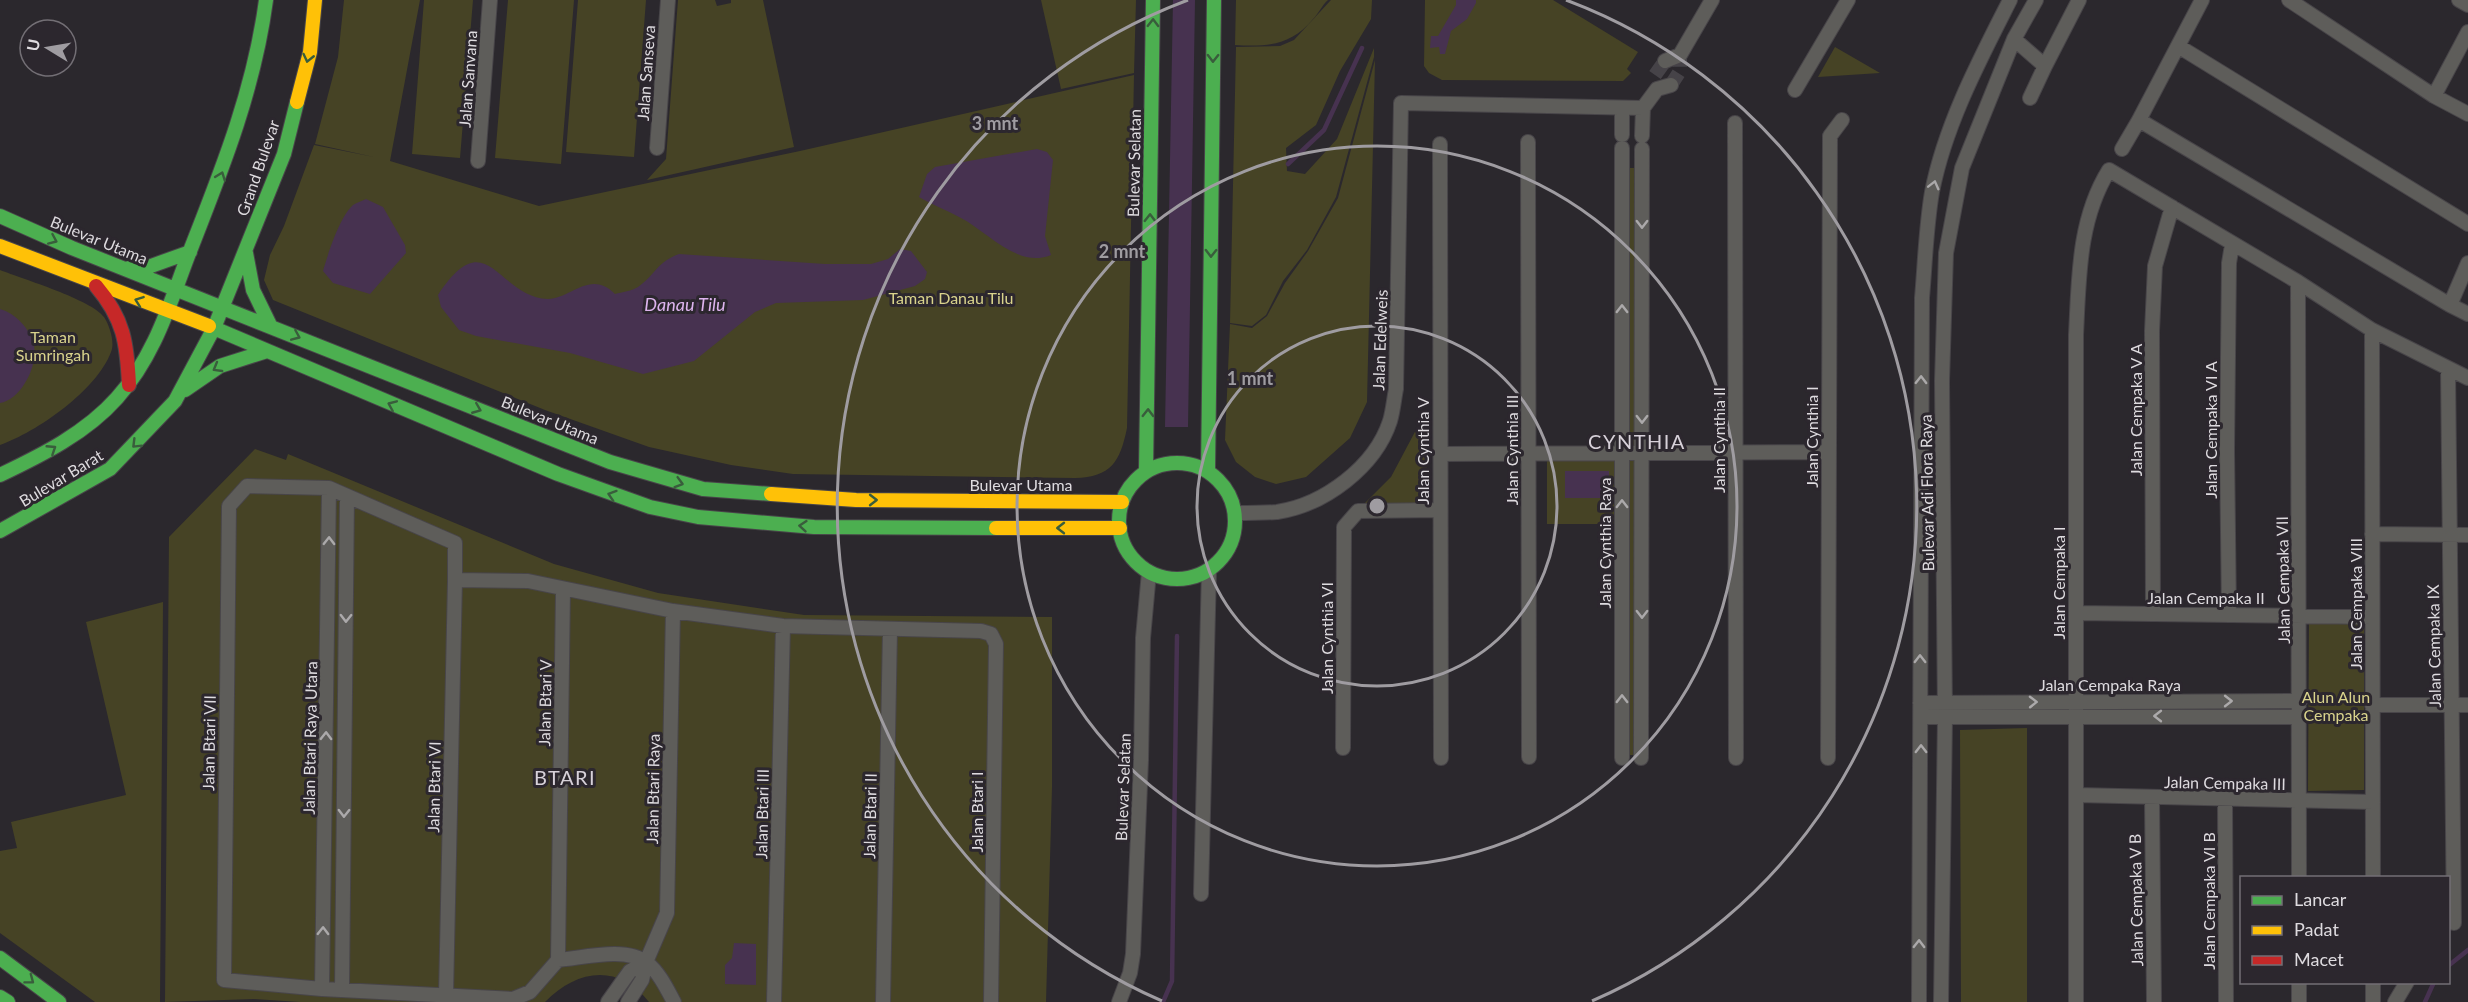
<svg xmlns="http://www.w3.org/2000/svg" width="2468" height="1002" viewBox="0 0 2468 1002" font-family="Lato,sans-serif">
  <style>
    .green { fill: #464325 }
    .water { fill: #473250 }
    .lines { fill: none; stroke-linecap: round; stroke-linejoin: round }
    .stream { stroke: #473250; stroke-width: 4.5 }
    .street-tunnel { stroke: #464348; stroke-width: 14; stroke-dasharray: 14 7; stroke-linecap: butt }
    .street-casing { stroke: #484549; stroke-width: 16 }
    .fast-casing { stroke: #484549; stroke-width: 16 }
    .slow-casing { stroke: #484549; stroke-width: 16 }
    .jam-casing { stroke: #484549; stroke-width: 16 }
    .street { stroke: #5e5d5a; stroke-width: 14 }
    .fast { stroke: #4caf50; stroke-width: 14 }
    .slow { stroke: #ffc107; stroke-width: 14 }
    .jam { stroke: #c62828; stroke-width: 14 }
    .oneway { stroke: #395d3c }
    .oneway2 { stroke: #aba9aa }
    .ring { fill: none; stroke: #9f9ca1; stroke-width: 3 }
    .labels { text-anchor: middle; stroke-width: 6; stroke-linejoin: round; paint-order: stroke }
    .street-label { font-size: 16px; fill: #dedbdf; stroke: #2c272e }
    .park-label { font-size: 16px; fill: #d9d38c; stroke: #2c272e }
    .water-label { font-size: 18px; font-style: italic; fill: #ddb4ee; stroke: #2c272e }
    .quarter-label { font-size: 20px; letter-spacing: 1.5px; fill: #d7d1d9; stroke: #2c272e }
    .centre { fill: #9f9ca1; stroke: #2c272e; stroke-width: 3 }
    .ring-label { font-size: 18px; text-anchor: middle; font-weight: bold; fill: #9f9ca1; stroke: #2c272e; stroke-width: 6; stroke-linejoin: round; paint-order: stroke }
  </style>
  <rect width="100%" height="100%" fill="#2b282d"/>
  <!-- green -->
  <path class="green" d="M344,0h76l-30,161 149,45 261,-55 334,-76 -7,353c-7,34 -16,49 -52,50l-282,-4 -62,-9 -82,-18 -104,-37 -272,-110 -9,-20 6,-25 14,-29 30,-81 60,12 -59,-13 23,-87z
    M424,0h49l-13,158 -48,-4z
    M508,0h66l-13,164 -66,-6z
    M578,0h68l-12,157 -68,-5z
    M678,0h37l2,6 14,-3v-3h32l31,147 -147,33 19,-21z
    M1041,0h95l-2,73 -73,16z
    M1236,0h92c-6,5 -9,13 -15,19 -21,26 -45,28 -78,26z
    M1331,0h41l-1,19 -31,52 -24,54 -30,23 1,23 18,3 32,-35 37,-91v9l-38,140 -29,53 -24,31 -17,34 -14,11 -22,-3 6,-276 44,-1 14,-6z
    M1425,0h128l85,52 -11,17 4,4 -8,8 -181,-1 -13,-7 -5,-7z
    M1835,47l45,26 -62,4z
    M1375,60l-8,342 -17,36 -44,39 -30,7 -21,-7 -19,-15 -11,-22 5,-116 22,4 15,-12 18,-33 23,-32 30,-53z
    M1625,168h14v282h-13z
    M0,270c23,9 92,30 104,47 6,9 11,26 7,35 -14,38 -74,80 -111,93z
    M1426,427l1,77 -62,-1 26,-26 26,-49z
    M255,449l31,11 2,-6 266,110 104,29 146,22 248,2v170l-6,215h-397c-31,-40 -73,-32 -104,0h-245l-46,-3 -89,3 4,-465z
    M1547,456h71v68h-71z
    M1626,456h13v299h-14z
    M163,602l-3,400h-65l-95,-69v-82l17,-3 -6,-26 115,-27 -40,-173z
    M2309,622h55v168l-56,1z
    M2027,728v274h-66l-1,-272z"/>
  <!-- water -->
  <path class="water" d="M1173,0h22l-7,427h-23z
    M1456,0h20v3l-9,16 -16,12 -6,23h-5l-1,-7 -9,1 1,-12h7l18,-31z
    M1037,149l10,3 6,8 -8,76 6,19c-33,14 -63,-23 -90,-37 -14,-8 -29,-13 -42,-21l8,-23 8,-7z
    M366,199l17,8 22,38 1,8 -36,41 -37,-11 -10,-12c5,-17 16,-53 30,-66 3,-2 9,-4 13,-6z
    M900,249l11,2 16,21 -2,7 -10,7 -52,14 -87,3 -21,9 -61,49 -51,13 -73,-21 -94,-17 -17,-6 -18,-23 -3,-12c49,-75 59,2 110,4 23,0 42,-30 67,-5 7,-2 17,-3 23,-7 17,-12 19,-25 41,-33l146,10h46l17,-5z
    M0,309c15,4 31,20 34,37 4,20 -13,54 -34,57z
    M1565,471h44v27h-44z
    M734,943l22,1v41l-31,-1v-19l7,-7z"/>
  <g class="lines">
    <!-- stream -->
    <path class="stream" d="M1288,164l36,-34 38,-82
      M2448,966l20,-16
      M1163,1002l9,-21 5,-345
      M2425,1002l9,-20"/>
    <!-- street-tunnel -->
    <path class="street-tunnel" d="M1655,75l10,-14
      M1671,85l9,-14v-16"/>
    <defs>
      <path id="street" d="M2202,0l-63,120 311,185
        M2289,0l145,96 34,18
        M2459,0l9,5
        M2014,39l31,27 34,-66
        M2178,46l290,178
        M1665,61l15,-6 32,-55
        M1795,90l53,-90
        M2434,96l34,-64
        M2030,98l15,-32
        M1643,108l14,-19 14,-4
        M1735,123l1,635
        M1622,135v-27
        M1642,136l1,-28
        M1528,142l1,615
        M1440,144l1,614
        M657,148l11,-148
        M2122,149l17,-29
        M478,161l12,-161
        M2468,263l-18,42 18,9
        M2298,282l1,596
        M2372,330l1,548
        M2448,369l6,554
        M1440,454l388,-2
        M1235,513c14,0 28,0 42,-1 47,-7 98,-45 113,-91 3,-10 4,-22 6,-32l5,-286 242,5
        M2372,534l96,1
        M2076,613l296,4
        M2153,614l-1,-283 3,-65 17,-59
        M2229,615l-2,-165 2,-187 3,-18
        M1920,703l380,-2
        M2372,705h96
        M1921,717h379
        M1343,748l1,-221 14,-16 82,-1
        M1622,758v-610
        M1641,758l1,-609
        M1828,758l2,-622 12,-16
        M2077,795l296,7
        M2152,798l2,204
        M2225,800l1,202
        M1201,894l8,-324
        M558,960l5,-370
        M2299,982v20
        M2373,982v20
        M322,989l7,-501
        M342,990l5,-494
        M446,995l9,-415
        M608,1002l22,-31 16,-9
        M628,1002l14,-22 4,-18 21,-49 6,-302
        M674,1002c-7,-13 -15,-30 -27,-39 -21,-17 -64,-5 -89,-3l-28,32 -17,7 -191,-10 -98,-9 5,-474 18,-20 82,2 126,55v37l73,1 145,30 110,15 198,5 10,3 5,10 -5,358
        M774,1002l9,-376
        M883,1002l7,-372
        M1119,1002l11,-29 3,-19 8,-194 2,-122 6,-66
        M1919,1002l3,-704c3,-34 4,-71 10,-106 13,-67 47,-131 78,-192
        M1941,1002l4,-285 -3,-336 4,-128 16,-85 52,-129 22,-39
        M2076,1002v-667c3,-57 2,-115 33,-165l189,112 74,48 96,48
        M2395,1002l12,-20"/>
      <path id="fast" d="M0,216l72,32 538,214 93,27 68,5
        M246,253l7,37 17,35
        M129,268l22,-2 39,-14
        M209,326l349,148 92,33 48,10 116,10 182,1
        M185,390l35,-24 47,-15
        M1119 521a58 58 0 1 1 116 0a58 58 0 1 1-116 0Z
        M1146,471l7,-471
        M1208,471l6,-471
        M0,475c42,-20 86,-42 117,-77 37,-41 52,-92 71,-142 33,-84 66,-165 78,-256
        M0,531l110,-62 65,-68 39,-73 70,-174 13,-52
        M0,958l59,44
        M0,997l8,5"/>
      <path id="slow" d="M297,102l13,-50 5,-52
        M0,246l209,80
        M771,494l85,6 266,2
        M996,528h124"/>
      <path id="jam" d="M96,286c28,33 31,57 33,99"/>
    </defs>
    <!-- street casing -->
    <use href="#street" class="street-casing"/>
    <!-- fast casing -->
    <use href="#fast" class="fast-casing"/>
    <!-- slow casing -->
    <use href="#slow" class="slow-casing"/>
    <!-- jam casing -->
    <use href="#jam" class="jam-casing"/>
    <!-- street -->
    <use href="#street" class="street"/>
    <!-- fast -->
    <use href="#fast" class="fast"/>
    <!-- slow -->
    <use href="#slow" class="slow"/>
    <!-- jam -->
    <use href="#jam" class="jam"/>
  </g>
  <!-- one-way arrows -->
  <defs><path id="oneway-chevron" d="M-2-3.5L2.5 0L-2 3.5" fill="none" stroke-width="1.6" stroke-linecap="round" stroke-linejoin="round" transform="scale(1.5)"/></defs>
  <g class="oneway">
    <use href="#oneway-chevron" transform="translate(1153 23) rotate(-89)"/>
    <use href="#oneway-chevron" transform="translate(308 58) rotate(103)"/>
    <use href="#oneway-chevron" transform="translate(1213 58) rotate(91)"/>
    <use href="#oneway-chevron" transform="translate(221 176) rotate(-69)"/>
    <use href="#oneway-chevron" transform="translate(1150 218) rotate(-89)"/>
    <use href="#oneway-chevron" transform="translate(53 240) rotate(24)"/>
    <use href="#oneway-chevron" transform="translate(1211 253) rotate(91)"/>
    <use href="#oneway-chevron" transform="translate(139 301) rotate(-160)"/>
    <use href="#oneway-chevron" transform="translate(296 336) rotate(23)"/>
    <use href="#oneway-chevron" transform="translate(217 368) rotate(150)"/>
    <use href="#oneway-chevron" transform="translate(392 405) rotate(-157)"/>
    <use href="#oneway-chevron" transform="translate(477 409) rotate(22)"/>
    <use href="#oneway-chevron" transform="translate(1148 413) rotate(-89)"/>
    <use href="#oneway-chevron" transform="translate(136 444) rotate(135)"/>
    <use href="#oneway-chevron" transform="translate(52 449) rotate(-33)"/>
    <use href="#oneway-chevron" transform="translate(679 483) rotate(16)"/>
    <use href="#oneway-chevron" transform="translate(612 495) rotate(-162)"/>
    <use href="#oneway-chevron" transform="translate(873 500)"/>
    <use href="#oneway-chevron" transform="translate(803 526) rotate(-175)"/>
    <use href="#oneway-chevron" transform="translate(1061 528) rotate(180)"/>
    <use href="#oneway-chevron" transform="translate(30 980) rotate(37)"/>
  </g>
  <g class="oneway2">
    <use href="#oneway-chevron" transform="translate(1934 185) rotate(-76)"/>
    <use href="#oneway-chevron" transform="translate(1642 224) rotate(90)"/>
    <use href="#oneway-chevron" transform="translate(1622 309) rotate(-90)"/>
    <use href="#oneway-chevron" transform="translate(1921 380) rotate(-89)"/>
    <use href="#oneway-chevron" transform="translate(1642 419) rotate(90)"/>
    <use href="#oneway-chevron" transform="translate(1622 504) rotate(-90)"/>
    <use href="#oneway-chevron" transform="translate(329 541) rotate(-89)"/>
    <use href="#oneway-chevron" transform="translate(1642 614) rotate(90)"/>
    <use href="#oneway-chevron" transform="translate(346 618) rotate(91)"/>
    <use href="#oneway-chevron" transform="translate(1920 659) rotate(-90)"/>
    <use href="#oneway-chevron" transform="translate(1622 699) rotate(-90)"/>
    <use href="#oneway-chevron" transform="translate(2228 701)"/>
    <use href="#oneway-chevron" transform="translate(2033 702) rotate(-1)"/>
    <use href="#oneway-chevron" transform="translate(2158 716) rotate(-180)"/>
    <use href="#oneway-chevron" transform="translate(326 736) rotate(-89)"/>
    <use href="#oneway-chevron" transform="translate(1921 749) rotate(-90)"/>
    <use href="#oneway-chevron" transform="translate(344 813) rotate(91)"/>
    <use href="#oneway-chevron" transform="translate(323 931) rotate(-89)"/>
    <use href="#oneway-chevron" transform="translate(1919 944) rotate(-89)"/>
  </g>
  <!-- distance rings -->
  <g class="ring">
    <circle cx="1377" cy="506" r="180"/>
    <circle cx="1377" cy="506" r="360"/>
    <path d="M1162 1001A540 540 0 0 1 1188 0M1566 0A540 540 0 0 1 1592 1001"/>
  </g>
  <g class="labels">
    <!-- street labels -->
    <g class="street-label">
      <text transform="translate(646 73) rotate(-86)" y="6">Jalan Sanseva</text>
      <text transform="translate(468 79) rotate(-86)" y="6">Jalan Sanvana</text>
      <text transform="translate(1134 163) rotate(-89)" y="6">Bulevar Selatan</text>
      <text transform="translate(258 168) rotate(-71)" y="6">Grand Bulevar</text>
      <text transform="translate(99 240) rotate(22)" y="6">Bulevar Utama</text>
      <text transform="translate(1380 340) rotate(-88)" y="6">Jalan Edelweis</text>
      <text transform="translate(2136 410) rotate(-90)" y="6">Jalan Cempaka V A</text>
      <text transform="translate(550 420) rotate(22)" y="6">Bulevar Utama</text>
      <text transform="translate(2211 430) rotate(-90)" y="6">Jalan Cempaka VI A</text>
      <text transform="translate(1812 437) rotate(-90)" y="6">Jalan Cynthia I</text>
      <text transform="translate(1719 440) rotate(-90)" y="6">Jalan Cynthia II</text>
      <text transform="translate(1512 450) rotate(-90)" y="6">Jalan Cynthia III</text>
      <text transform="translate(1423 451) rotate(-90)" y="6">Jalan Cynthia V</text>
      <text transform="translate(61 478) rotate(-31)" y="6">Bulevar Barat</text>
      <text x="1021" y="491">Bulevar Utama</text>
      <text transform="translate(1927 493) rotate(-91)" y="6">Bulevar Adi Flora Raya</text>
      <text transform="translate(1605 543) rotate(-90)" y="6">Jalan Cynthia Raya</text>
      <text transform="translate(2283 580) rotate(-91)" y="6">Jalan Cempaka VII</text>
      <text transform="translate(2059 583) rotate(-90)" y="6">Jalan Cempaka I</text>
      <text x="2206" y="604">Jalan Cempaka II</text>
      <text transform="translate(2356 604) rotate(-90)" y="6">Jalan Cempaka VIII</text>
      <text transform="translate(1327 638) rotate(-90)" y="6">Jalan Cynthia VI</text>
      <text transform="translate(2434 646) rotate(-91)" y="6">Jalan Cempaka IX</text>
      <text x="2110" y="691">Jalan Cempaka Raya</text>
      <text transform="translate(545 703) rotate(-89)" y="6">Jalan Btari V</text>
      <text transform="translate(310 738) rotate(-89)" y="6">Jalan Btari Raya Utara</text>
      <text transform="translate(209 743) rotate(-89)" y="6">Jalan Btari VII</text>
      <text transform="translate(2225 783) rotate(1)" y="6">Jalan Cempaka III</text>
      <text transform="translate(434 787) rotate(-89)" y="6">Jalan Btari VI</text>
      <text transform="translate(1123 787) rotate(-88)" y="6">Bulevar Selatan</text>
      <text transform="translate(653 789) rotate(-89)" y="6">Jalan Btari Raya</text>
      <text transform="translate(977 812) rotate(-90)" y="6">Jalan Btari I</text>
      <text transform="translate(762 814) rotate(-89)" y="6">Jalan Btari III</text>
      <text transform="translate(870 816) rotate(-89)" y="6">Jalan Btari II</text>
      <text transform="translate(2136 900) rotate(-91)" y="6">Jalan Cempaka V B</text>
      <text transform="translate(2209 901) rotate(-90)" y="6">Jalan Cempaka VI B</text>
    </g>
    <!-- park labels -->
    <g class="park-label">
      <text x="951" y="304">Taman Danau Tilu</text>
      <text x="53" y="343">Taman<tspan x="53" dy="18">Sumringah</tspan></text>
      <text x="2336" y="703">Alun Alun<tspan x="2336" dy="18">Cempaka</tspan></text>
    </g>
    <!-- water labels -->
    <g class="water-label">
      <text x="685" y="311">Danau Tilu</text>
    </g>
    <!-- quarter labels -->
    <g class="quarter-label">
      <text x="1637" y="449">CYNTHIA</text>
      <text x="565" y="785">BTARI</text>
    </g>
  </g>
  <circle cx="1377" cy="506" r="9" class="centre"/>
  <g class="ring-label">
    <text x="995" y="130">3 mnt</text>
    <text x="1122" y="258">2 mnt</text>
    <text x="1250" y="385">1 mnt</text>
  </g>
  <!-- legend -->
  <rect x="2240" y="876" width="210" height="108" fill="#2c272e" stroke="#736f75" stroke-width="1.5"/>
  <rect x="2252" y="896" width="30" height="9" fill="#4caf50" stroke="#736f75" stroke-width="1.5"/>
  <text x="2294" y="906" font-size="18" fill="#dedbdf">Lancar</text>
  <rect x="2252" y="926" width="30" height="9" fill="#ffc107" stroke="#736f75" stroke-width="1.5"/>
  <text x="2294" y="936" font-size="18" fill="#dedbdf">Padat</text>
  <rect x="2252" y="956" width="30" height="9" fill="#c62828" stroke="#736f75" stroke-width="1.5"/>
  <text x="2294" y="966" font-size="18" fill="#dedbdf">Macet</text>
  <!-- north arrow -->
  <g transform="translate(48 48) rotate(281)"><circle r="28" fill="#2c272e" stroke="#736f75" stroke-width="1.5"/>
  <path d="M0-4.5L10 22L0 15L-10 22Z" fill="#9f9ca1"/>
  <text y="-9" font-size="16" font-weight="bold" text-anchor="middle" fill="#dedbdf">U</text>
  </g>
</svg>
